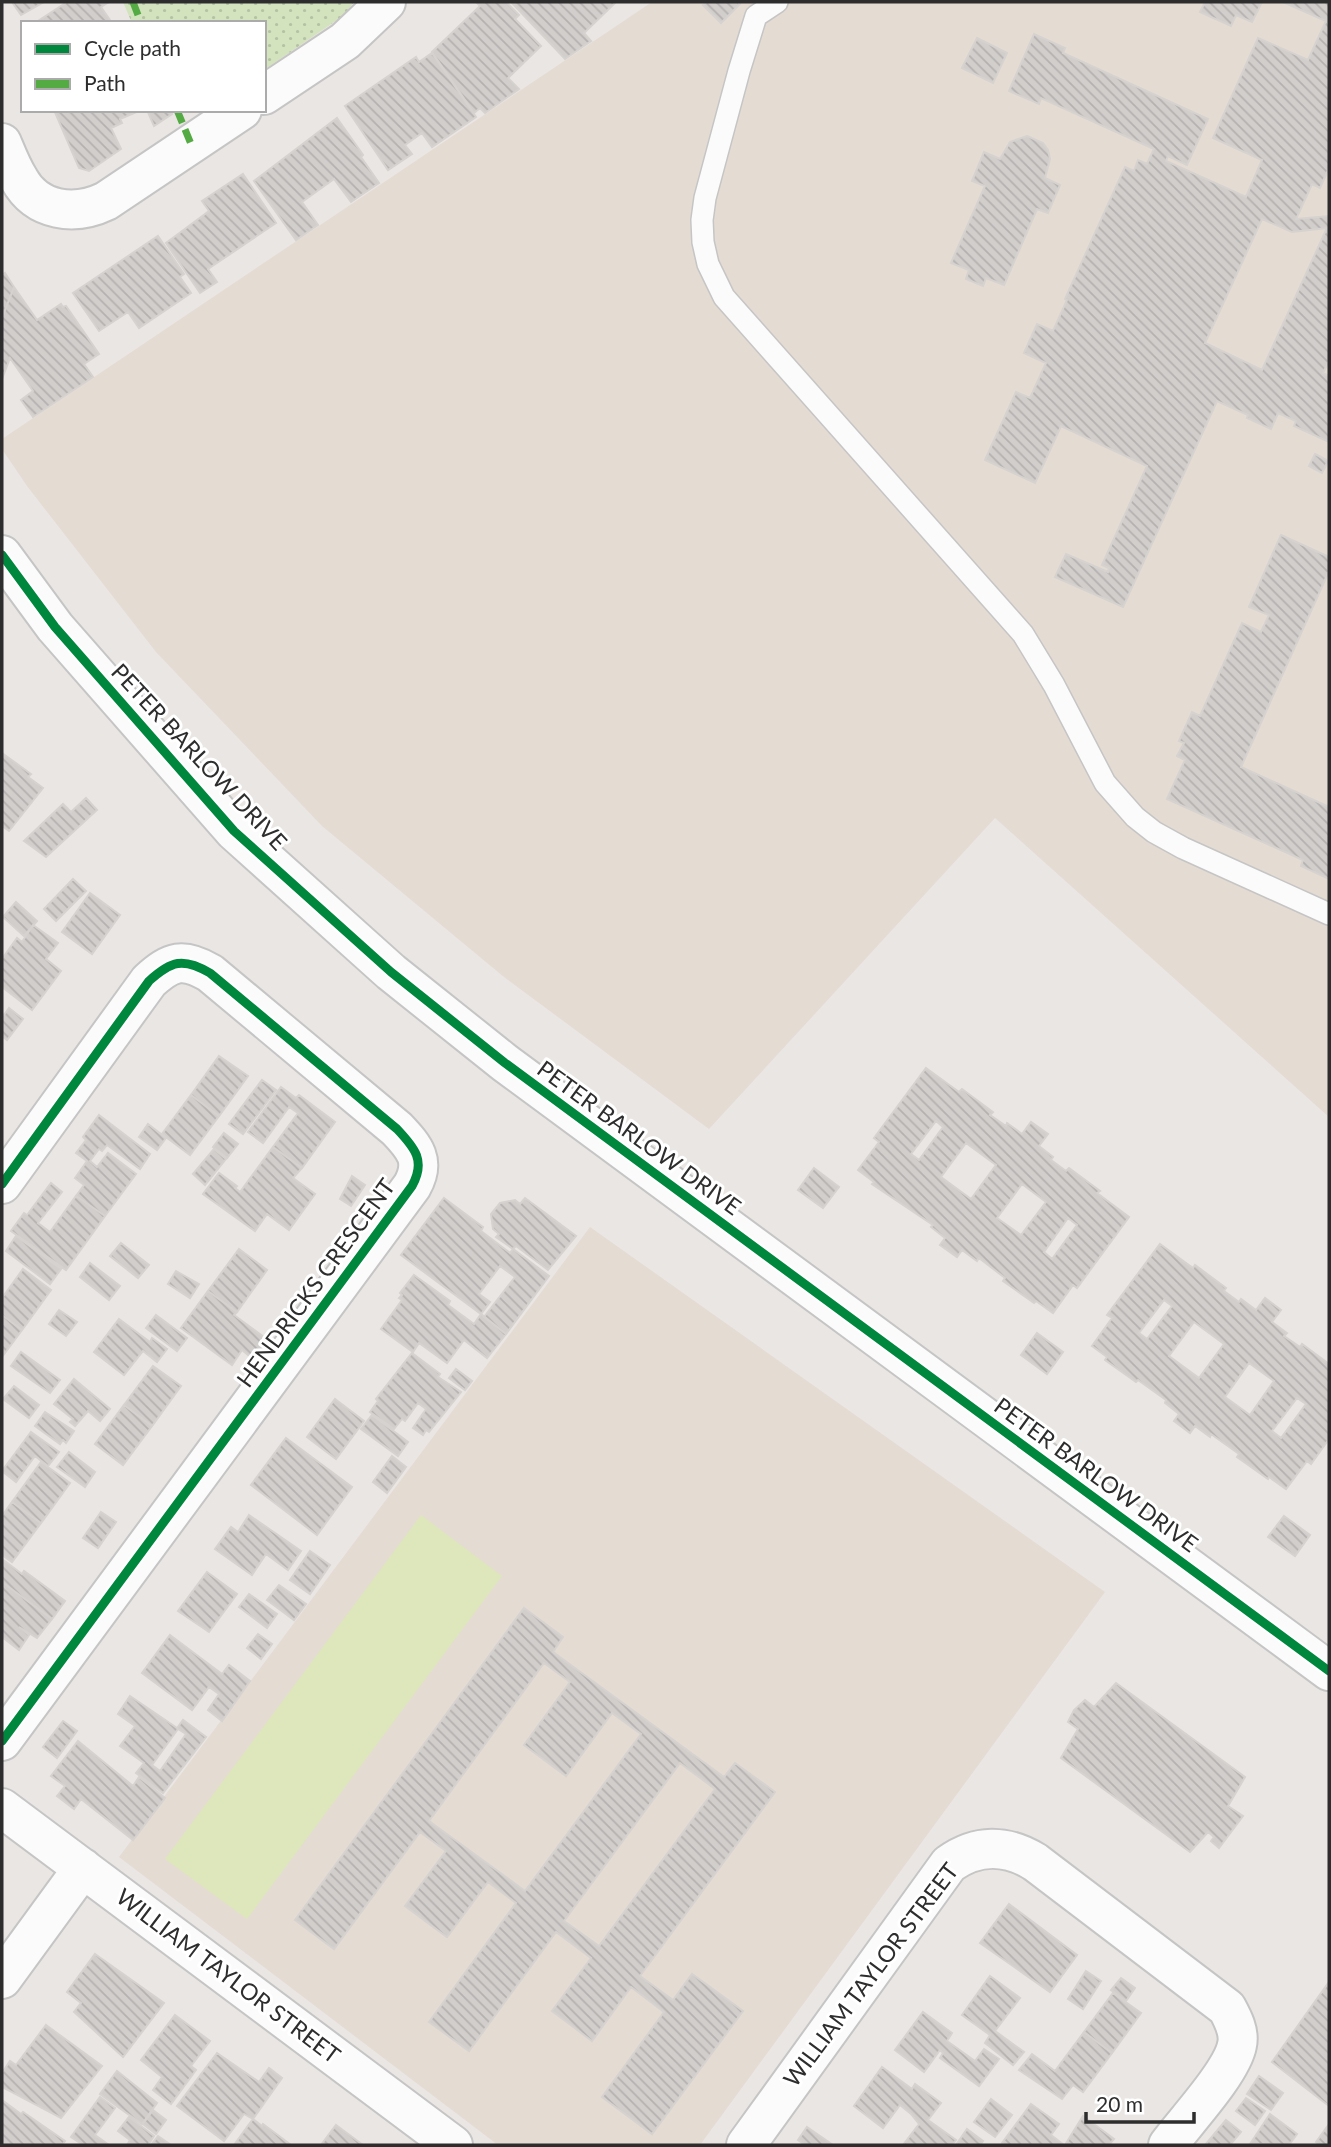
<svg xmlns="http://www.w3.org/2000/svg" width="1331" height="2147" viewBox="0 0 1331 2147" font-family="Lato,sans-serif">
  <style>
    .education { fill: #e4dbd2 }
    .grass { fill: url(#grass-dots) }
    .pitch { fill: #dee7bb }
    .building { fill: url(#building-back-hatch); stroke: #d5d2cf; stroke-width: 2; fill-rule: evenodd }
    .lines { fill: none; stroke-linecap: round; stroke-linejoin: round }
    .service-casing { stroke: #c6c5c5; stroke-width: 24 }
    .minor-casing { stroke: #c6c5c5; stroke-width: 42 }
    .tertiary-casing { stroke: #c6c5c5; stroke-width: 42 }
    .service { stroke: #fcfbfb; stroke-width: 21 }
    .minor { stroke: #fcfbfb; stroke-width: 38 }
    .tertiary { stroke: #fcfbfb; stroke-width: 38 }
    .quiet { stroke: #54ab44; stroke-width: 7; stroke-dasharray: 14 7; stroke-linecap: butt }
    .cycleway-casing { stroke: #fff; stroke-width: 13 }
    .cycleway { stroke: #00873e; stroke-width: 9 }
    .labels { text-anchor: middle; stroke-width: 6; stroke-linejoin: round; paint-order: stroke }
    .street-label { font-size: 23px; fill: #2d2d2d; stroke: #fff }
  </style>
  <defs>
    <pattern id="grass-dots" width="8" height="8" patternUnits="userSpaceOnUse" patternTransform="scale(1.75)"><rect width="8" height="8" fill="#d3e3be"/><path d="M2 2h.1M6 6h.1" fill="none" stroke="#b5c3a4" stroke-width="1.8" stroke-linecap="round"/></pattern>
    <pattern id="building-back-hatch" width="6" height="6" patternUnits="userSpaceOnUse" patternTransform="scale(1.75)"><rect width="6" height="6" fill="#d1cecc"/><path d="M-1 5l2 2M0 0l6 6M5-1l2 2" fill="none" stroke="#b4b1b0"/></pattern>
  </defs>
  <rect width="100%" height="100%" fill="#eae6e3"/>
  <!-- education -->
  <path class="education" d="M652,2h677v1115l-334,-299 -286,311 -205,-152 -182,-151 -166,-174 -129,-166 -25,-37v-10z
    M590,1227l515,365 -405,553h-202l-379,-288z"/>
  <!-- grass -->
  <path class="grass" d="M123,2h231l-11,14 -79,54v-47h-132z"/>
  <!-- pitch -->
  <path class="pitch" d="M421,1515l81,61 -255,343 -82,-60z"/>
  <!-- building -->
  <path class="building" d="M12,2h32l-23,13z
    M67,2h42l-8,5 11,16h-77z
    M476,2h30l13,13 -4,4 26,27 -33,32 11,11 -34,24 -5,-5 -6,5 -42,-61 48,-46z
    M511,2h103l1,1 -31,30 7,8 -26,18z
    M707,2h30l3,2 -19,19 -18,-18z
    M1205,2h57l-10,20 -16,-7 -5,11 -31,-14z
    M1283,2h46v166l-9,20 -8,-4 -16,35 33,-3v145l-6,12 6,3v66l-35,-16 2,-5 -18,-8 -7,16 -24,-11 1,-3 -31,-14 -94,206 -68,-30 11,-23 42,18 1,-4 -7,-3 45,-99 -86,-40 -26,57 -50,-23 31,-68 14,6 16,-35 -22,-10 13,-29 16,7 14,-31 -2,-1 60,-132 9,4 4,-11 9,4 7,-15 -113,-51 -2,6 -30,-13 25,-57 31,14 -2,5 145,66 -21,46 -19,-9 -2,5 80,36 16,-37 -49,-22 45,-100 50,22 18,-39zM1262,219l30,13 35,-4 -65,142 -57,-27z
    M977,38l30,15 -14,30 -31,-15z
    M432,53l44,64 -44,30 -10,-14 -17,12 7,9 -24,16 -43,-64 71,-49 3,5z
    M54,110h87l-21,9 2,4 -11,5 10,21 -32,22 -10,-3z
    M147,110h24l1,4 -18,12z
    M337,118l26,37 -2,2 18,26 -28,19 -17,-23 -32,23 16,23 -22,15 -42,-59z
    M1027,136l16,7 5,7 2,9 -5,19 15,7 -12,28 -11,-4 -33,76 -18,-7 -3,8 -17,-7 3,-9 -18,-7 34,-77 -13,-5 12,-29 16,7 10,-17z
    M243,174l33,49 -68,46 9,13 -17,11 -34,-50 43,-32 -7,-10z
    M158,236l26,38 -4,3 11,16 -52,35 -11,-16 -29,19 -26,-38z
    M5,273l9,14 -12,31v-43z
    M14,287l23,33 24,-16 2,3 3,-1 33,48 -15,10 9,13 -60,40 -12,-17 12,-9 -23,-33 -8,21v-61z
    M1315,454l13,7 -6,12 -13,-7z
    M1281,535l48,22v14l-88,196 88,40v72l-28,-13 2,-6 -136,-61 18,-39 -8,-4 7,-13 -5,-2 13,-29 8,4 42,-93 19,9 8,-17 -20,-8z
    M2,753l29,21 -3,3 15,11 -34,43 -7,-5z
    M86,798l11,12 -51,47 -22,-16 39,-37 8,8z
    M73,879l13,12 -30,30 -12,-12z
    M90,893l30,22 -28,39 -30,-22z
    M16,902l21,19 -13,15 -21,-19z
    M33,925l25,18 -12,16 15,12 -29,39 -30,-23v-28l15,-21 5,4z
    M9,1008l14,11 -16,21 -5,-4v-22l2,1z
    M219,1056l29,20 -29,40 -28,-21z
    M926,1068l33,24 3,-3 31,23 -3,3 16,11 1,-3 15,11 9,-12 17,12 -9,12 14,11 -2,3 15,11 3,-3 31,23 -3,2 32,24 -52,71 -4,-3 -20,28 -17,-12 -2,2 -31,-22 2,-3 -26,-20 -2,3 -15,-11 -5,7 -17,-12 5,-7 -14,-11 2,-2 -61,-41 2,-2 -16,-12 21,-28 -5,-4zM936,1121l7,6 -24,33 -8,-6zM966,1143l30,22 -25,34 -30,-22zM1022,1184l24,18 -25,33 -24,-17zM1068,1218l9,7 -25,34 -8,-7z
    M262,1080l14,10 -33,44 -14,-10z
    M281,1087l15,11 3,-3 36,27 -33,46 -29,-21 25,-34 -9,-6 -26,36 -15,-11z
    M191,1095l28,21 -29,39 -28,-21z
    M99,1115l51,39 -10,15 -33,-24 -5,6 -3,-2 -9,12 7,6 11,-14 28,21 -31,42 -29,-20 8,-11 -9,-7 12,-17 -11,-8 10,-13 -3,-3z
    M148,1124l18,14 -9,12 -18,-13z
    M224,1133l14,11 -11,14 -14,-11z
    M273,1147l29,21 -9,10 22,16 -26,36 -22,-16 -12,17 -52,-37 16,-21 18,13 -2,2 5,4z
    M214,1149l12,10 -21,26 -12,-11z
    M814,1168l25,19 -16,21 -25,-18z
    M352,1176l13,9 -14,21 -11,-7z
    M51,1183l11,9 -24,31 12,9 26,-36 29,20 -39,54 -55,-39 13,-18 3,2z
    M444,1198l39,29 -2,4 29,22 3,-4 36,27 -43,58 -22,-17 31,-40 -15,-11 -21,28 11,8 -9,12 -80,-59z
    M525,1198l51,38 -28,34 -32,-24 -3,3 -17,-12 3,-3 -6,-5 -2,-15 9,-11 15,-3 5,4z
    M16,1236l45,33 -11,15 -44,-33z
    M121,1243l28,22 -11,13 -28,-22z
    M1160,1244l33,24 2,-3 31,23 -2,3 15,11 2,-3 15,11 9,-12 16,12 -9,12 15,11 -3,3 16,11 2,-3 27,20v75l-18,25 -4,-3 -21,28 -17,-12 -1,2 -31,-22 2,-3 -28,-20 -1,3 -15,-11 -5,7 -16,-12 5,-7 -14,-11 1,-3 -28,-20 -2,2 -31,-22 2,-3 -15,-11 20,-28 -5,-3zM1164,1300l8,6 -25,33 -8,-6zM1194,1322l30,22 -25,34 -30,-22zM1249,1363l25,18 -24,34 -25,-18zM1297,1398l9,6 -25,34 -9,-7z
    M239,1249l28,21 -30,42 -29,-21z
    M90,1263l30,23 -11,14 -29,-23z
    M23,1269l28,21 -29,40 -20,-15v-17z
    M176,1271l23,13 -9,14 -22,-14z
    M414,1275l36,26 -2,4 26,19 7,-10 25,20 -19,24 -23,-18 -17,23 -28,-20 -6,9 -32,-23 21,-29 -3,-2 3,-3 -2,-2z
    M208,1291l29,21 -3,3 34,25 -15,19 -11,-9 -10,15 -51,-37z
    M59,1310l18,12 -11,14 -17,-12z
    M2,1315l20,15 -20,27z
    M156,1315l31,23 -10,13 -31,-23z
    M119,1319l31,23 2,-4 15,11 -10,13 -14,-11 -19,24 -30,-23z
    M1037,1333l26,19 -16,22 -26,-19z
    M21,1352l39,28 -10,13 -39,-27z
    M412,1353l28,21 -2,3 23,15 -32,40 -3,-2 -3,5 -10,-7 13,-19 -8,-6 -13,18 -3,-2 -8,10 -24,-17 8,-11 -2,-2z
    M153,1366l28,20 -29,40 -28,-21z
    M456,1369l16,12 -7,9 -16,-12z
    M74,1379l36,30 -10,12 -12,-10 -13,15 -5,-4 3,-3 -19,-15z
    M14,1386l25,19 -10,13 -26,-19z
    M335,1399l29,22 -28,38 -29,-22z
    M124,1405l28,21 -29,39 -28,-21z
    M45,1412l29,19 -8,12 -3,-3 -3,4 -25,-18z
    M372,1415l36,27 -10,14 -37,-27z
    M31,1432l28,20 -11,14 -13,-10 -19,26 -14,-11z
    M286,1438l66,49 -35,48 -66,-50z
    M69,1452l26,20 -10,15 -28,-20z
    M392,1456l14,11 -19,26 -14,-11z
    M41,1462l29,21 -29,40 -29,-21z
    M12,1502l29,21 -29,39 -10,-7v-39z
    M101,1512l15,10 -18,26 -15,-10z
    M249,1515l52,36 -13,19 -22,-16 -14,21 -37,-26 16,-22 7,5z
    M1284,1516l26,19 -15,21 -27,-19z
    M310,1551l20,14 -20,29 -20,-14z
    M2,1559l20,15 2,-3 41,30 -13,18 -50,-37z
    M207,1572l30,22 -28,38 -31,-21z
    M2,1582l50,37 -15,19 -18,-11 10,8 -10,15 -17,-13z
    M279,1585l27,19 -12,16 -27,-20z
    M249,1594l28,20 -10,14 -28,-21z
    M524,1608l39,29 -10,15 171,125 11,-14 40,29 -135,184 33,24 19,-26 51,37 -91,123 -50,-37 62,-85 -33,-25 -39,54 -40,-30 39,-53 -35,-26 -87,119 -40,-29 87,-119 -28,-21 -41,55 -42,-31 41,-55 -26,-19 -86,117 -39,-29zM544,1663l26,19 -46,63 42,31 46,-63 29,21 -116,157 -96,-70zM680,1763l35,26 -116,157 -35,-25z
    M258,1634l14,10 -11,15 -14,-11z
    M170,1635l52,39 7,-9 21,16 -28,40 -14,-11 11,-16 -10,-7 -17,23 -50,-37z
    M1116,1683l129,94 -17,29 15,10 -24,32 -8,-7 3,-4 -6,-5 -18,20 -129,-94 17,-29 -10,-7 6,-12 11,-10 9,7z
    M130,1696l47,32 6,-8 23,17 -43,56 -27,-20 8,-10 -24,-17 15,-20 -17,-12zM178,1729l8,5 -26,37 -8,-6z
    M63,1721l14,10 -20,27 -14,-11z
    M78,1741l55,45 6,-9 26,21 -32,42 -52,-41 -7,10 -17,-13 8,-10 -14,-10z
    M1009,1904l68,51 -27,37 -70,-49z
    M95,1954l69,49 -41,54 -49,-45 7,-9 -14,-11z
    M1086,1971l15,10 -18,28 -15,-10z
    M990,1976l30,22 -25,33 29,21 -11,13 -28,-22 5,-8 -28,-20z
    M1121,1978l14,10 -9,13 -15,-11z
    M1329,1982v124l-57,-44z
    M1113,1993l28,20 -29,40 -28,-21z
    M923,2012l29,21 -5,8 28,20 9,-12 15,10 -20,27 -39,-28 3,-5 -3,-3 -16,22 -29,-22z
    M175,2015l35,26 -19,25 5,4 -25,34 -18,-14 9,-13 -21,-17z
    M46,2025l56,41 -41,52 -59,-31v-14l8,-12 6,4z
    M1084,2032l28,21 -29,39 -10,-7 -11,14 -43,-29 13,-16 23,17z
    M217,2053l42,29 10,-14 13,10 -29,41 -9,-5 -20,27 -47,-35z
    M882,2067l30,22 3,-5 26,19 -13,17 28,20 -4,5h-49l16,-21 -8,-10 -11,-9 -17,23 -29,-22z
    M117,2071l40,32 -15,21 -42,-30z
    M1259,2076l24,17 -12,17 -24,-16z
    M100,2097l15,11 -20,27 14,10h-26l-12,-8z
    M1246,2098l19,13 -10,14 -19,-14z
    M991,2099l21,16 -17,22 -21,-15z
    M2,2100l19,14 2,-2 42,29 -3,4h-60z
    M1031,2104l28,20 -8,11 13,10h-59l-3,-2z
    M153,2110l13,10 -10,14 -13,-10z
    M1270,2114l27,20 -8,11 -39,-1z
    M1083,2116l31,23 -5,6h-44z
    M129,2117l25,19 -6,9h-21l3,-5 -12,-9z
    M253,2119l9,7 1,-2 28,21h-57z
    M1226,2120l15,12 -11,13h-25z
    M1329,2124v21h-9l-4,-3z
    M336,2125l27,20h-42z
    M807,2127l26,18h-28l-7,-5z
    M967,2129l16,12 -3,4h-24z
    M158,2136l13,9h-20z"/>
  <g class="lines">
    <defs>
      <path id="service" d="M777,2l-21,14 -17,55 -34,127 -3,22 1,22 5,22 16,33 299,337 31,51 51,98 30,34 19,15 29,16 146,66"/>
      <path id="minor" d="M264,95l81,-54 41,-39
        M2,143c5,12 10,25 17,36 18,33 56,37 87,22l136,-91
        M2,1184l147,-203c22,-20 34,-24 61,-8l187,156c18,19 29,32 15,57l-410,555
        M2,1808l451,337
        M2,1979l81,-111
        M746,2145l203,-281c28,-20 57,-20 86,-2l192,146c6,11 13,24 10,37 -5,27 -52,77 -69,100"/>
      <path id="tertiary" d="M2,555l53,72 179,204 157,141 114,91 824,608"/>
    </defs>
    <!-- service casing -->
    <use href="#service" class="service-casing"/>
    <!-- minor casing -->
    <use href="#minor" class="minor-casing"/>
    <!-- tertiary casing -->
    <use href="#tertiary" class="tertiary-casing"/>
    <!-- service -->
    <use href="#service" class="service"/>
    <!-- minor -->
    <use href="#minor" class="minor"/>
    <!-- tertiary -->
    <use href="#tertiary" class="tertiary"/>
    <!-- quiet -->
    <path class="quiet" d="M133,2l8,21
      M177,110l14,34"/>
    <defs>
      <path id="cycleway" d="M2,555l53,72 179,204 157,141 114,91 824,608
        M2,1184l147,-203c22,-20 34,-24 61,-8l187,156c18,19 29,32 15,57l-410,555"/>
    </defs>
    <!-- cycleway casing -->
    <use href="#cycleway" class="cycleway-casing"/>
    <!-- cycleway -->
    <use href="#cycleway" class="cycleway"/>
  </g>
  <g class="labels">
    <!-- street labels -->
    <g class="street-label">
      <text transform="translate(199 757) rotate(47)" y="8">PETER BARLOW DRIVE</text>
      <text transform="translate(639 1138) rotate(36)" y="8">PETER BARLOW DRIVE</text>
      <text transform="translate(316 1283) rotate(-54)" y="8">HENDRICKS CRESCENT</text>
      <text transform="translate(1096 1475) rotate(36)" y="8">PETER BARLOW DRIVE</text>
      <text transform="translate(871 1975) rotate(-53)" y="8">WILLIAM TAYLOR STREET</text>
      <text transform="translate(228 1976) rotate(37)" y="8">WILLIAM TAYLOR STREET</text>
    </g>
  </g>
  <!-- border -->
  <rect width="1331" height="2147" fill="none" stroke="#2d2d2d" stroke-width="7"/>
  <!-- legend -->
  <rect x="21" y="21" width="245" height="91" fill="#ffffff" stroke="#ababab" stroke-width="2"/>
  <rect x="35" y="44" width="35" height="10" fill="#00873e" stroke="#ababab" stroke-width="2"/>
  <text x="84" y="56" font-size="21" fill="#2d2d2d">Cycle path</text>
  <rect x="35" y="79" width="35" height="10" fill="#54ab44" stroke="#ababab" stroke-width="2"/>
  <text x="84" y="91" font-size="21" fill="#2d2d2d">Path</text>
  <!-- scale -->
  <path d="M1086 2112v10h108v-10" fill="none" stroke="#2d2d2d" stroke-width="3.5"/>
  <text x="1096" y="2112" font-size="21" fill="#2d2d2d" stroke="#ffffff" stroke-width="5" paint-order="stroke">20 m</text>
</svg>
